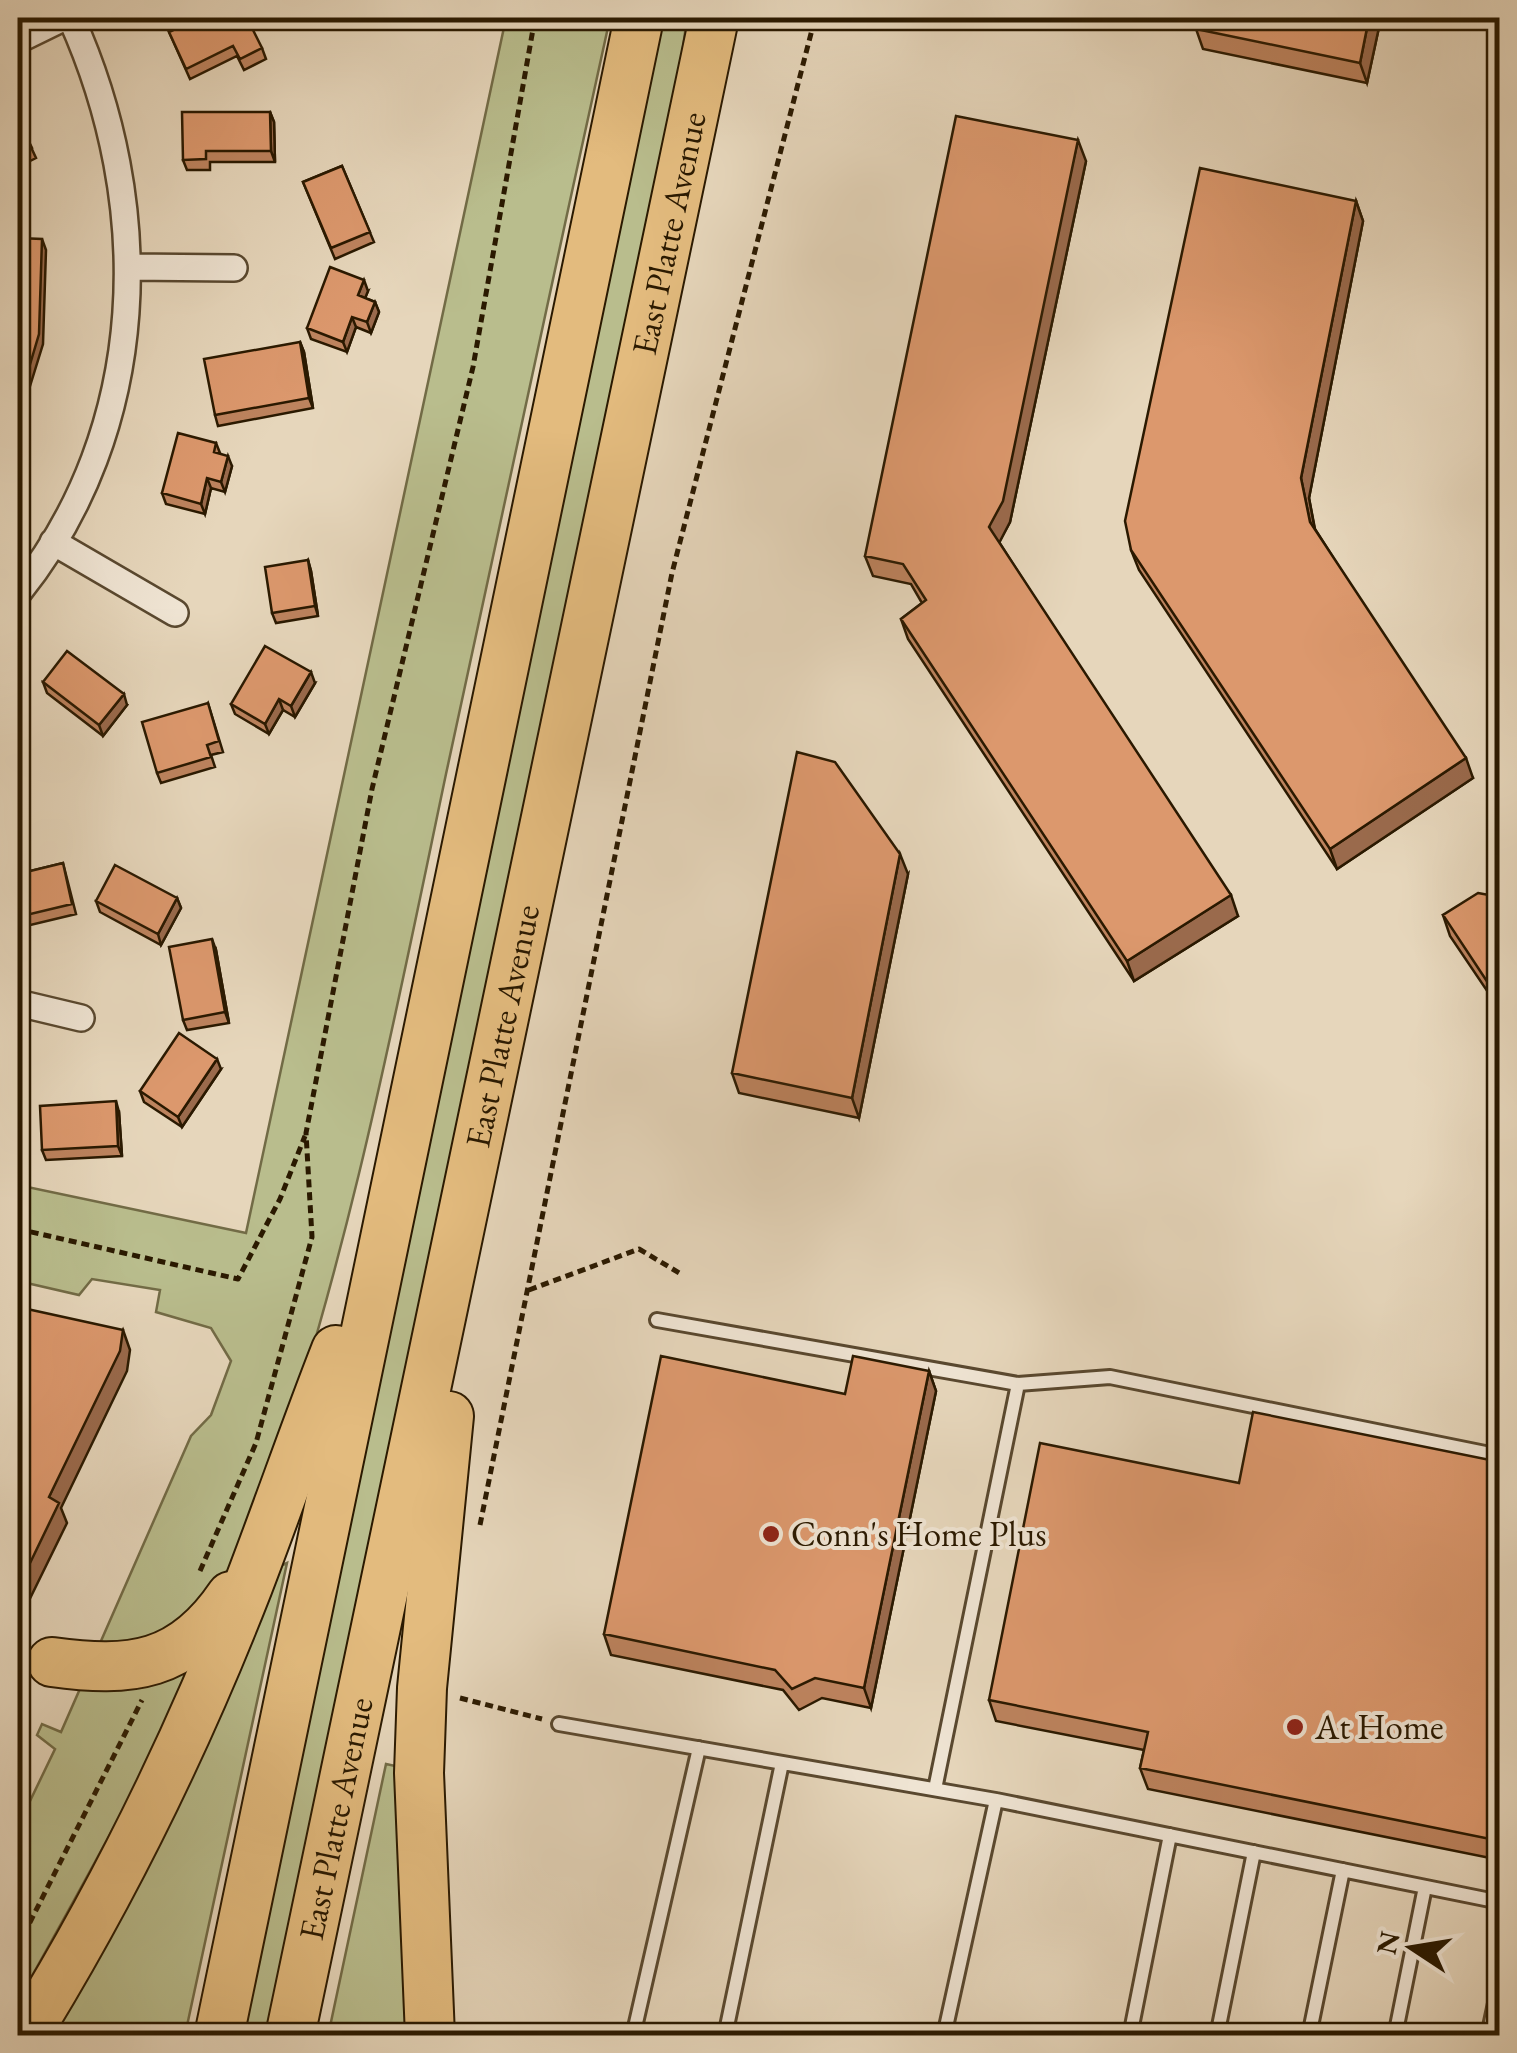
<svg xmlns="http://www.w3.org/2000/svg" width="1517" height="2053" viewBox="0 0 1517 2053" font-family="'EB Garamond',serif">
  <style>
    .green { fill: #b9bd8d; stroke: #726b46; stroke-width: 2.5 }
    .lines { fill: none; stroke-linecap: round; stroke-linejoin: round }
    .lane-casing { stroke: #59482f; stroke-width: 18 }
    .street-casing { stroke: #59482f; stroke-width: 30 }
    .highway-casing { stroke: #2a1900; stroke-width: 52 }
    .path { stroke: #2a1900; stroke-width: 5; stroke-dasharray: 8 5; stroke-linecap: butt }
    .lane { stroke: #efe4d3; stroke-width: 12 }
    .street { stroke: #efe4d3; stroke-width: 25 }
    .highway { stroke: #e3bb7e; stroke-width: 48 }
    .wall { fill: #bd835e; stroke: #2a1900; stroke-width: 2.5 }
    .shaded-wall { fill: #9a6a4c; stroke: #2a1900; stroke-width: 2.5 }
    .building { fill: #dc986d; stroke: #2a1900; stroke-width: 2.5 }
    .poi-dot { fill: #8f2418; stroke: #efe4d3; stroke-width: 4 }
    .labels { text-anchor: middle; stroke-width: 8; stroke-linejoin: round; paint-order: stroke }
    .street-label { font-size: 35px; fill: #2a1900; stroke: #efe4d3 }
    .poi-label { font-size: 35px; fill: #2a1900; stroke: #efe4d3; text-anchor: start }
  </style>
  <rect width="100%" height="100%" fill="#e6d6bb"/>
  <filter id="stains"><feTurbulence type="fractalNoise" baseFrequency=".002" numOctaves="4"/><feColorMatrix values="0 0 0 0 .2 0 0 0 0 .09 0 0 0 0 .02 0 0 0 .5 -.17"/></filter>
  <radialGradient id="worn" r=".72"><stop offset=".6" stop-color="#630" stop-opacity="0"/><stop offset="1" stop-color="#630" stop-opacity=".3"/></radialGradient>
  <!-- green -->
  <path class="green" d="M506,18h104c-55,252 -111,504 -164,756 -51,243 -98,486 -180,721 -62,177 -157,343 -248,506v-175l37,-77 -18,-14 5,-11 19,8 130,-296 20,-21 20,-54 -20,-33 -55,-16 4,-22 -68,-11 -13,16 -61,-14v-96l228,48z
    M659,18h28l-23,169 -382,1848 -45,1z
    M287,1563l-102,472 -142,1 235,-469z
    M386,1764l14,3 12,268 -84,1z"/>
  <g class="lines">
    <defs>
      <path id="lane" d="M657,1320l361,64 92,-7 390,79
        M559,1724l437,76 504,102
        M935,1789l83,-405
        M633,2036l66,-288
        M725,2036l57,-273
        M944,2036l52,-236
        M1130,2036l40,-201
        M1217,2036l37,-184
        M1309,2036l34,-166
        M1395,2036l30,-149
        M1488,2036l12,-56"/>
      <path id="street" d="M18,40l45,-22
        M128,267l106,1
        M53,542l122,71
        M18,593c133,-165 137,-389 53,-575
        M18,1003l63,15"/>
      <g id="highway">
        <path d="M52,1662c79,11 131,5 179,-66"/>
        <path d="M25,2036c87,-141 163,-296 223,-450 30,-78 57,-157 88,-236"/>
        <path d="M219,2036l420,-2018"/>
        <path id="s1" d="M290,2036l424,-2018"/>
        <path d="M430,2036l-11,-263 3,-85 27,-272"/>
      </g>
    </defs>
    <!-- lane casing -->
    <use href="#lane" class="lane-casing"/>
    <!-- street casing -->
    <use href="#street" class="street-casing"/>
    <!-- highway casing -->
    <use href="#highway" class="highway-casing"/>
    <!-- path -->
    <path class="path" d="M18,1229l220,50 42,-80 25,-63
      M529,1290l110,-41 42,25
      M480,1525l192,-952 143,-555
      M200,1571l56,-128 56,-206 -6,-104 66,-344 101,-422 62,-349
      M460,1698l82,21
      M18,1946l124,-246"/>
    <!-- lane -->
    <use href="#lane" class="lane"/>
    <!-- street -->
    <use href="#street" class="street"/>
    <!-- highway -->
    <use href="#highway" class="highway"/>
  </g>
  <!-- wall -->
  <path class="wall" d="M1056,18h34l-1,6z
    M1198,18h183l-14,65 -164,-34 -7,-20z
    M169,32l93,16 4,11 -22,11 -7,-14 -47,23z
    M270,112l4,10 1,40h-65v8h-23l-4,-10z
    M18,119l18,39 -18,9z
    M1086,161l-76,361 -11,20 239,374 -104,65 -226,-342 -7,-20 21,-16 -11,-19 -38,-8 -8,-20z
    M342,166l32,76 -39,17 -32,-77z
    M1356,201l7,20 -54,277 6,31 158,249 -136,91 -198,-299 -8,-20z
    M368,291l-3,7 10,4 4,10 -8,21 -15,-6 -9,25 -36,-13 -4,-11z
    M300,342l4,10 9,56 -95,18 -3,-11z
    M216,443l4,10 12,13 -7,26 -14,-4 -6,26 -39,-10 -4,-11z
    M308,560l3,11 7,45 -42,7 -4,-10z
    M43,682l84,23 -24,31 -56,-43z
    M315,683l-20,34 -12,-7 -14,24 -34,-20 -4,-10z
    M208,703l15,49 -12,3 4,12 -54,16 -4,-10z
    M63,863l13,51 -58,14v-54z
    M908,874l-49,244 -120,-25 -7,-20z
    M1500,897v113l-50,-74 -7,-21z
    M177,898l4,10 -20,37 -61,-33 -4,-11z
    M216,950l13,73 -42,7 -4,-10z
    M221,1069l-39,58 -38,-25 -4,-11z
    M119,1112l3,44 -76,4 -4,-10z
    M929,1371l7,20 -65,317 -49,-10 -23,12 -16,-20 -172,-35 -7,-21 241,-240z
    M1500,1462v398l-352,-71 -8,-21 4,-18 -148,-29 -7,-21 250,-217z"/>
  <!-- shaded-wall -->
  <path class="shaded-wall" d="M294,18h19l-16,10z
    M1369,18h12l-14,65 -7,-20z
    M270,112l4,10 1,40 -4,-11z
    M1078,140l8,21 -76,361 -13,25 -8,-20z
    M1356,201l7,20 -54,277 8,44 -7,-20 -9,-44z
    M42,239l4,11 -3,94 -25,81v-20z
    M364,280l4,11 -6,15 -4,-11z
    M375,302l4,10 -8,21 -4,-11z
    M352,317l4,10 -9,25 -4,-10z
    M300,342l4,10 9,56 -4,-10z
    M228,456l4,10 -7,26 -4,-10z
    M207,478l4,10 -6,26 -4,-10z
    M308,560l3,11 7,45 -3,-10z
    M311,672l4,11 -20,34 -4,-11z
    M124,694l3,11 -24,31 -4,-11z
    M279,699l4,11 -14,24 -4,-10z
    M1466,758l7,20 -136,91 -7,-20z
    M900,854l8,20 -49,244 -7,-20z
    M1231,895l7,21 -104,65 -7,-20z
    M177,898l4,10 -20,37 -3,-11z
    M212,939l4,11 13,73 -4,-11z
    M217,1059l4,10 -39,58 -4,-10z
    M21,1088l4,11 -7,13v-17z
    M116,1101l3,11 3,44 -4,-10z
    M123,1330l7,20 -3,21 -66,137 6,15 -49,100v-35l31,-91z
    M929,1371l7,20 -65,317 -7,-20z"/>
  <!-- building -->
  <path class="building" d="M199,18h48l15,30 -22,11 -7,-13 -47,23 -17,-37z
    M1198,18h171l-9,45 -164,-34z
    M182,112h88l1,39h-65v8l-23,1z
    M956,116l122,24 -75,361 -14,26 242,368 -104,66 -226,-342 25,-19 -23,-36 -38,-8z
    M18,119l14,29 -14,7z
    M342,166l28,66 -39,16 -28,-66z
    M1200,168l156,33 -55,277 9,44 156,236 -136,91 -199,-299 -6,-29z
    M18,238l24,1 -3,95 -21,71z
    M330,267l34,13 -6,15 17,7 -8,20 -15,-5 -9,25 -36,-14z
    M300,342l9,56 -94,17 -11,-56z
    M178,433l38,10 -2,9 14,4 -7,26 -14,-4 -6,26 -39,-11z
    M308,560l7,46 -43,7 -7,-46z
    M265,646l46,26 -20,34 -12,-7 -14,25 -34,-20z
    M67,651l57,43 -25,31 -56,-43z
    M208,703l11,38 -12,4 4,12 -54,16 -15,-51z
    M797,752l38,10 65,92 -48,244 -120,-25z
    M63,863l9,41 -54,13v-43z
    M115,865l62,33 -19,36 -62,-33z
    M1478,893l22,4v104l-57,-86z
    M212,939l13,73 -42,8 -14,-73z
    M179,1033l38,26 -39,58 -38,-26z
    M116,1101l2,45 -76,4 -2,-44z
    M18,1307l105,23 -3,21 -71,146 10,6 -41,85z
    M661,1356l184,38 8,-38 76,15 -65,317 -49,-10 -23,11 -17,-19 -171,-36z
    M1253,1412l247,50v379l-360,-73 8,-36 -159,-32 51,-257 199,40z"/>
  <!-- markers -->
  <g class="poi-dot">
    <circle cx="771" cy="1534" r="10"/>
    <circle cx="1295" cy="1727" r="10"/>
  </g>
  <g class="labels">
    <!-- street labels -->
    <g class="street-label">
      <text dy="12" stroke="none"><textPath href="#s1" startOffset="1842">East Platte Avenue</textPath></text>
      <text dy="12" stroke="none"><textPath href="#s1" startOffset="1032">East Platte Avenue</textPath></text>
      <text dy="12" stroke="none"><textPath href="#s1" startOffset="222">East Platte Avenue</textPath></text>
    </g>
    <!-- poi labels -->
    <g class="poi-label">
      <text x="791" y="1546">Conn's Home Plus</text>
      <text x="1315" y="1739">At Home</text>
    </g>
  </g>
  <!-- margin -->
  <rect width="1517" height="2053" fill="none" stroke="#e6d6bb" stroke-width="60"/>
  <rect x="20" y="20" width="1477" height="2013" fill="none" stroke="#2a1900" stroke-width="5"/>
  <rect x="30" y="30" width="1457" height="1993" fill="none" stroke="#2a1900" stroke-width="2.5"/>
  <!-- north arrow -->
  <g transform="translate(1412 1948) rotate(282)" stroke="#efe4d3" stroke-width="8" paint-order="stroke">
  <path d="M0-8L18 38L0 25L-18 38Z" fill="#2a1900"/>
  <text y="-15" font-size="28" font-weight="bold" text-anchor="middle" fill="#2a1900">N</text>
  </g>
  <rect width="100%" height="100%" filter="url(#stains)"/>
  <rect width="100%" height="100%" fill="url(#worn)"/>
</svg>
